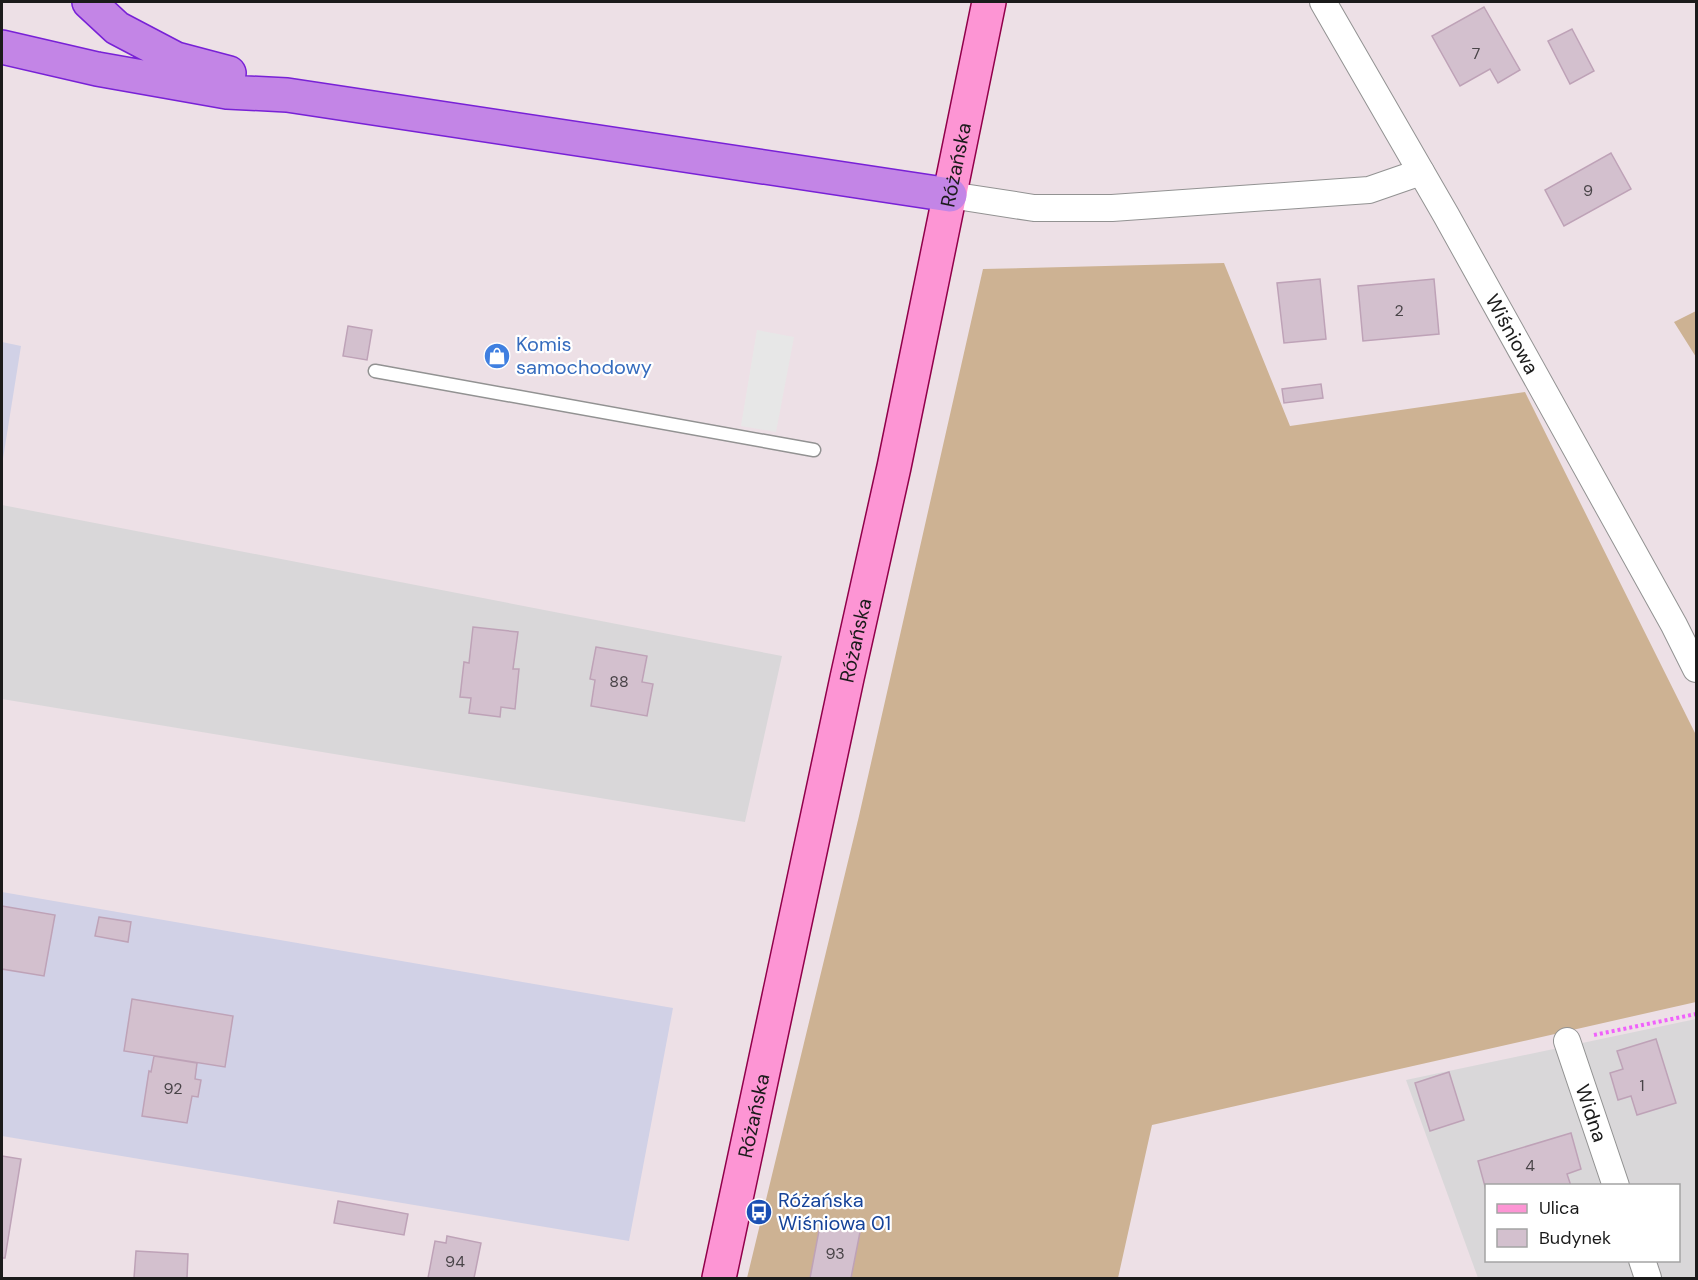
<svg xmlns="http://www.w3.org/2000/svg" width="1698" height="1280" viewBox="0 0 1698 1280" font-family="'DM Sans',sans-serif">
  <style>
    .residential { fill: #d9d7d9; fill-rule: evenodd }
    .industrial { fill: #d1d1e6 }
    .forest { fill: #cdb293 }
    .parking { fill: #e7e7e7 }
    .building { fill: #d3c0ce; stroke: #bea2b7; stroke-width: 1.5 }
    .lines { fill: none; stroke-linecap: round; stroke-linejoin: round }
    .service-casing { stroke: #929292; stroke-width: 15 }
    .minor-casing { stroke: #929292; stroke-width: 28 }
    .primary-casing { stroke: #91004a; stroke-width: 36 }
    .motorway-casing { stroke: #7821d6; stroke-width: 36 }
    .path { stroke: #f062fb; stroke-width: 4; stroke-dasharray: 3 3; stroke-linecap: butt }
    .service { stroke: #fff; stroke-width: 12 }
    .minor { stroke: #fff; stroke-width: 26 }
    .primary { stroke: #fd95d4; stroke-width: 33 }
    .motorway { stroke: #c385e6; stroke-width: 33 }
    .labels { text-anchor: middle; stroke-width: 4.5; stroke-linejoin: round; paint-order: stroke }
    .number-label { font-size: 16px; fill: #494448 }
    .street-label { font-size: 20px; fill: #1b1b1b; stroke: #fff }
    .shop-label { font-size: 20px; fill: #366cbe; stroke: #fff; text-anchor: start }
    .transit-label { font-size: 20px; fill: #164399; stroke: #fff; text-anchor: start }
  </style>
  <rect width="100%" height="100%" fill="#ede0e6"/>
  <!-- residential -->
  <path class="residential" d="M2,505l780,151 -37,166 -743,-123z
    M1696,1019v259h-218l-72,-198zM1486,1186h192v74h-192z"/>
  <!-- industrial -->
  <path class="industrial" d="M2,342l19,4 -19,119z
    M2,892l671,116 -44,233 -627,-105z"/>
  <!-- forest -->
  <path class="forest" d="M1224,263l66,163 235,-34 171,343v267l-544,123 -34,153h-371l112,-462 124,-547z
    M1696,311v46l-22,-35z"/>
  <!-- parking -->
  <path class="parking" d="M757,330l37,7 -18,95 -35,-6z"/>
  <!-- building -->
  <path class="building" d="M1484,7l36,63 -22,13 -8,-14 -30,17 -28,-50z
    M1572,29l22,42 -24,13 -22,-43z
    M1611,153l20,36 -67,37 -19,-36z
    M1320,279l6,60 -42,4 -7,-60z
    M1434,279l5,55 -76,7 -5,-55z
    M348,326l24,4 -5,30 -24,-4z
    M1321,384l2,14 -39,5 -2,-14z
    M473,627l45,5 -5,37h6l-4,40 -14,-2 -1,10 -31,-4 2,-15 -11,-1 4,-35 5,1z
    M596,647l51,9 -5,26 11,2 -6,32 -56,-10 4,-26 -5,-1z
    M2,906l53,9 -11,61 -42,-7z
    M99,917l32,5 -3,20 -33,-6z
    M132,999l101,17 -8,51 -101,-16z
    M1656,1039l20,64 -39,12 -6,-19 -13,4 -8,-27 13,-4 -6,-18z
    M154,1056l43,7 -2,16 6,1 -3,17 -6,-1 -5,27 -45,-7 7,-45 2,1z
    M1449,1072l15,48 -34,11 -15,-48z
    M1571,1133l10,36 -14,5 4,12h-85v4l-8,-29z
    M2,1156l19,3 -16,99h-3z
    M338,1201l70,13 -4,21 -70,-12z
    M821,1220l40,7 -10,51h-41z
    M447,1236l34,7 -7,35h-46l7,-37 11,2z
    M136,1251l52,3 -1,24h-53z"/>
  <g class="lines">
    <defs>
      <path id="service" d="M375,371l439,79"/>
      <g id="minor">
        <path id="s1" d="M1323,2l123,213 228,410 22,44"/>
        <path d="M950,195l84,13h78l257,-18 52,-18"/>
        <path id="s2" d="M1567,1041l49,145"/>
        <path d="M1642,1260l6,18"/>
      </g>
      <g id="primary">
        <path id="s3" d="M719,1278l128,-600 47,-211 95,-465"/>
      </g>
      <path id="motorway" d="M89,2l28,26 59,31 53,14
        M2,47l95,22 130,23 60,3 663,100"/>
    </defs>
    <!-- service casing -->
    <use href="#service" class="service-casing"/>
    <!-- minor casing -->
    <use href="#minor" class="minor-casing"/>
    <!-- primary casing -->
    <use href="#primary" class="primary-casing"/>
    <!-- motorway casing -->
    <use href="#motorway" class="motorway-casing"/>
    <!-- path -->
    <path class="path" d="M1594,1035l102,-21"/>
    <!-- service -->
    <use href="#service" class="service"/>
    <!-- minor -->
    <use href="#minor" class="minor"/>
    <!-- primary -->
    <use href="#primary" class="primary"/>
    <!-- motorway -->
    <use href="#motorway" class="motorway"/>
  </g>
  <!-- icons -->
  <defs>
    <symbol id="shop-disc" viewBox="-11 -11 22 22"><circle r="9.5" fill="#3f7fe0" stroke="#fff"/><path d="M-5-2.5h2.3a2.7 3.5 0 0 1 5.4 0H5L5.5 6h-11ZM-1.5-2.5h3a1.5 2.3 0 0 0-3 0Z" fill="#fff"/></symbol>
    <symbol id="bus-disc" viewBox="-11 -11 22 22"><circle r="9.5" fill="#1a4fb4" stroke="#fff"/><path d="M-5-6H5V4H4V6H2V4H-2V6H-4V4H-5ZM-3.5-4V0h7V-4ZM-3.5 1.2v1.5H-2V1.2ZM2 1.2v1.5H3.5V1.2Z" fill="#fff"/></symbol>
  </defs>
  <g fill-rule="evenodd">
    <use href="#shop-disc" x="482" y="341" width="30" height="30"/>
    <use href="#bus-disc" x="744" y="1197" width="30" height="30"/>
  </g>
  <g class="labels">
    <!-- number labels -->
    <g class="number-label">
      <text x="1476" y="59">7</text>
      <text x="1588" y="196">9</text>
      <text x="1399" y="316">2</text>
      <text x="619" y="687">88</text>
      <text x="1642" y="1091">1</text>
      <text x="173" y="1094">92</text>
      <text x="1530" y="1171">4</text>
      <text x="835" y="1259">93</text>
      <text x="455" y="1267">94</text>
    </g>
    <!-- street labels -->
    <g class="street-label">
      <text dy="7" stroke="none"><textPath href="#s3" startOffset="1138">Różańska</textPath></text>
      <text dy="7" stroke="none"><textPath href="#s1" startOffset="382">Wiśniowa</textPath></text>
      <text dy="7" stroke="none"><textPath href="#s3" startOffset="652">Różańska</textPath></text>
      <text dy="7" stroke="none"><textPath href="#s2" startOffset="76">Widna</textPath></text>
      <text dy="7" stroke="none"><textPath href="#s3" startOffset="166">Różańska</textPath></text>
    </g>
    <!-- shop labels -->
    <g class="shop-label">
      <text x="516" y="351">Komis<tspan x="516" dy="23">samochodowy</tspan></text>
    </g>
    <!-- transit labels -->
    <g class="transit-label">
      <text x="778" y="1207">Różańska<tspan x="778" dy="23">Wiśniowa 01</tspan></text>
    </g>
  </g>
  <!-- border -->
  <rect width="1698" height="1280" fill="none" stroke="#1b1b1b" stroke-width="6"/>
  <!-- legend -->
  <rect x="1485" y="1184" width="195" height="78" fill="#ffffff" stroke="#a4a4a4" stroke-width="1.5"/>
  <rect x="1497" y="1204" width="30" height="9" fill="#fd95d4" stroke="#a4a4a4" stroke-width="1.5"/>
  <text x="1539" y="1214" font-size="18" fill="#1b1b1b">Ulica</text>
  <rect x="1497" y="1229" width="30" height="18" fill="#d3c0ce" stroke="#a4a4a4" stroke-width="1.5"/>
  <text x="1539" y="1244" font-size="18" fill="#1b1b1b">Budynek</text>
</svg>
